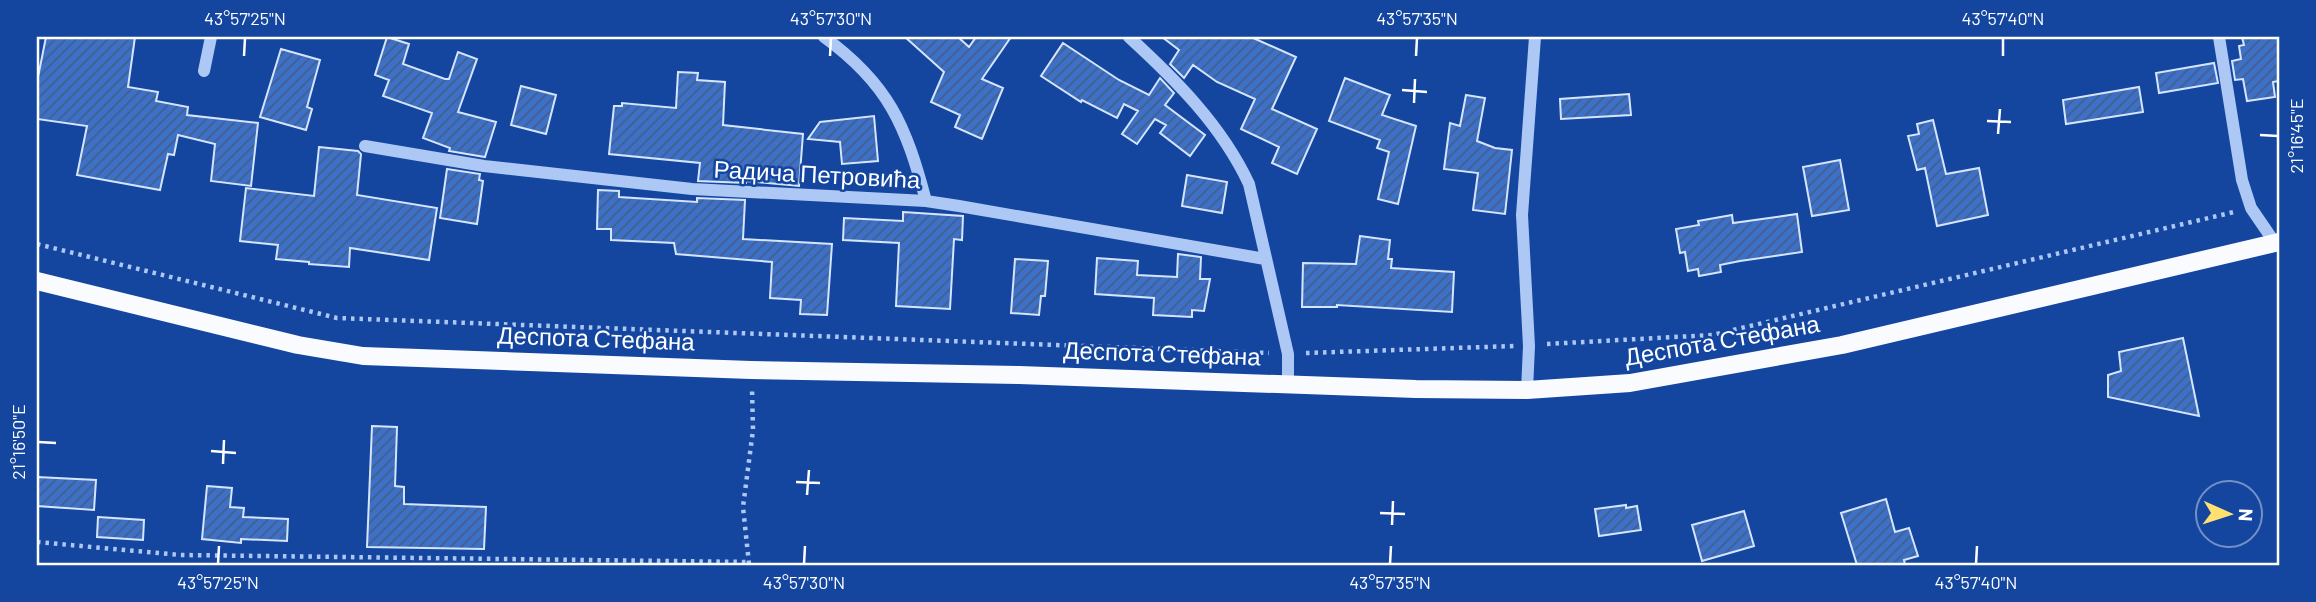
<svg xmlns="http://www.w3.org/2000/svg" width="2316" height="602" viewBox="0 0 2316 602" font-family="Barlow,sans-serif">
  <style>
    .building { fill: url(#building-hatch); stroke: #d5e5fd; stroke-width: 2 }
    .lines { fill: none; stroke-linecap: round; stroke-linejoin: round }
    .path { stroke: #adc8f4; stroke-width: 4.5; stroke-dasharray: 3.5 5; stroke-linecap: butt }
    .minor { stroke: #adc8f4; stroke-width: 12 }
    .major { stroke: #fafbff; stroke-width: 18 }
    .ticks { fill: none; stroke: #fff; stroke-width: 2.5 }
    .labels { text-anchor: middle; stroke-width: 5; stroke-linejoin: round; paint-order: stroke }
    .street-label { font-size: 24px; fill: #fff; stroke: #1446a0 }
    .neatline { fill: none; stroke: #fff; stroke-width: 2.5 }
    .ticks-label { font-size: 18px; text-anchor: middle; fill: #fff }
  </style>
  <defs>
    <pattern id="building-hatch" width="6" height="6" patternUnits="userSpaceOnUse" patternTransform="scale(1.75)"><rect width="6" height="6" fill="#3d70c7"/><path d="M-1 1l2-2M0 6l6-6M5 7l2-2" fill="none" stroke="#445e8a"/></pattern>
  </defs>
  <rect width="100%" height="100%" fill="#1446a0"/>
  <!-- building -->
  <path class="building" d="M46,37h89l-7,50 30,5 -2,9 32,6 -1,8 71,8 -7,63 -40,-5 4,-37 -37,-9 -4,20 -6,-1 -8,36 -83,-15 10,-49 -50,-7v-37z
    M387,37l22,7 -6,20 42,15h4l9,-27 19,7 -19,53 38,10 -11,35 -36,-6 1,-3 -27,-10 9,-25 -49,-17 6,-16 -14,-5z
    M905,37h53l11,10 7,-10h35l-29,42 21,9 -21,51 -27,-12 5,-12 -29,-13 13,-30z
    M1162,37h89l45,20 -24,52 45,20 -20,45 -25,-11 7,-16 -38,-18 14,-30 -38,-17 -24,-17 -9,13 -14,-14 9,-14z
    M2242,37h37v44l-6,1 2,15 -28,4 -4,-22 -8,1 -3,-19 9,-2 -2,-13 5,-1z
    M1063,43l56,37 30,15 11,-17 14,15 -9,12 40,30 -15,21 -30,-23 6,-8 -11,-6 -18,25 -15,-10 16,-23 -14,-7 -7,14 -35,-18 -1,2 -40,-26z
    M281,49l39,11 -13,47 5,2 -6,21 -46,-13z
    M2214,63l4,20 -59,10 -3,-20z
    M678,72l20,1 -1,7 28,2 -2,43 80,9 -4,52 -53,-5v2l-48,-2 2,-18 -91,-9 5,-48h8v-3l54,5z
    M1345,78l45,17 -8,20 34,11 -18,78 -20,-5 11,-47 -12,-4 3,-8 -51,-19z
    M521,86l35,9 -10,39 -35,-9z
    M2139,87l4,25 -77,12 -3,-24z
    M1629,94l2,21 -70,4 -1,-20z
    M1466,95l19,3 -8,43 18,7 17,2 -7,64 -32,-4 5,-37 -34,-4 6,-46 10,3z
    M874,116l4,45 -36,3 -2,-22 -32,-3 12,-17z
    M1933,120l13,54 33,-6 9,47 -51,11 -12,-58 -8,2 -9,-34 11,-2 -2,-10z
    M319,147l39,4 3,3 -4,41 80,13 -8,52 -79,-12 -1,19 -40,-3v-2l-33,-3 2,-14 -38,-4 6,-53 68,8z
    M1840,160l9,50 -37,6 -9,-49z
    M447,169l33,5 -1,6 4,1 -6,43 -37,-6z
    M1187,175l40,7 -5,31 -40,-7z
    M598,190l21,1v6l78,5v-4l48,2 -2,39 89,5 -5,71 -27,-1 1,-14 -31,-2 2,-36 -96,-8 -2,-11 -63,-3v-11h-14z
    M903,212l60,4 -1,24 -8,-1 -4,70 -54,-3 3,-63 -56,-3 1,-22 59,3z
    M1797,214l5,38 -62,9 -20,4 1,7 -22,4 -1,-7 -10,2 -3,-19 -5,1 -4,-24 23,-4 -1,-4 34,-6 1,8z
    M1360,236l30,4 -2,19h4l-1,9 63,4 -2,40 -115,-7v2h-35l1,-44 53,1z
    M1178,254l23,3 -1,22h10l-6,32 -12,-1v7l-39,-2 1,-17 -59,-4 2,-36 41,3 -1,14 40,2z
    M1015,259l33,2 -3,35h-4l-2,19 -28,-2z
    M2183,338l16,78 -91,-19v-22l13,-4 -2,-19z
    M372,426l25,1 -2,59 9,1v17l82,3 -2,42 -117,-2z
    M37,477l59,3 -2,30 -57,-4z
    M207,486l25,2 -2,19 14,1 -1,9 45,2 -1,22 -46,-2v4l-39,-4z
    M1886,499l9,33 14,-4 9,28 -14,4 1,5h-48l-16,-52z
    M1626,505v3l11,-2 4,24 -42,6 -4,-27z
    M1744,511l10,35 -52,15 -10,-36z
    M98,517l46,3 -1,20 -46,-3z"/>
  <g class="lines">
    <!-- path -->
    <path class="path" d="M37,244l300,74 932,35
      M1547,344l165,-9 522,-123
      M1306,353l208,-7
      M37,542l143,13 569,7
      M749,564l-6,-57 10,-77 -1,-42"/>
    <!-- minor -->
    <path class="minor" d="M824,37c65,47 82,89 102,164
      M1129,37c47,43 93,89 120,147l39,170v29
      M2219,37l23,143 9,28 24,35
      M204,71l7,-34
      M365,146l119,20 208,23 234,12 33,5 306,53
      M1527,390l2,-44 -7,-131 13,-178"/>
    <!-- major -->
    <path class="major" d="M37,281l261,64 65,11 388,14 268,5 397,14 111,1 103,-7 212,-38 437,-103"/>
  </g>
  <!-- ticks -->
  <path class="ticks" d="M244,56l1,-18M830,56l1,-18M1416,56l1,-18M2003,56v-18M1402,90l25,2M1414,103l1,-24M1987,121l24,1M1998,134l2,-25M2260,135l18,1M38,442l18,1M211,451l25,2M223,464l1,-24M796,482l24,1M807,495l2,-25M1380,513l25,1M1392,525l1,-24M218,564l1,-18M804,564l1,-18M1390,564l1,-18M1976,564l1,-18"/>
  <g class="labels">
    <!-- street labels -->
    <g class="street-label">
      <text transform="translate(817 175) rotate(3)" y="8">Радича Петровића</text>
      <text transform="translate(596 339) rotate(2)" y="8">Деспота Стефана</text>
      <text transform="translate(1722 341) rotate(-10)" y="8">Деспота Стефана</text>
      <text transform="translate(1162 354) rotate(2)" y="8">Деспота Стефана</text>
    </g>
  </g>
  <!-- border -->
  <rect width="2316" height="602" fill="none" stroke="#1446a0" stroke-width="77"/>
  <!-- north arrow -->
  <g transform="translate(2229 514) rotate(93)"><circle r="33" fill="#1446a0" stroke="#7290c6" stroke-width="2"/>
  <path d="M0-5L12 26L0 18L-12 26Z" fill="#ffe070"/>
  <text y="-10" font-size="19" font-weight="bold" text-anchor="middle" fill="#ffffff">N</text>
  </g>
  <rect x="38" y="38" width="2240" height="526" class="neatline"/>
  <g class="ticks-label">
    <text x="245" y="25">43°57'25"N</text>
    <text x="831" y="25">43°57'30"N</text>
    <text x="1417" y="25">43°57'35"N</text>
    <text x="2003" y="25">43°57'40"N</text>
    <text transform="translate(2297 136) rotate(-90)" y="6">21°16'45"E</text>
    <text transform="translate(19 442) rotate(-90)" y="6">21°16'50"E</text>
    <text x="218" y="589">43°57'25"N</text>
    <text x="804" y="589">43°57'30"N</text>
    <text x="1390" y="589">43°57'35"N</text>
    <text x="1976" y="589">43°57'40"N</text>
  </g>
</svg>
